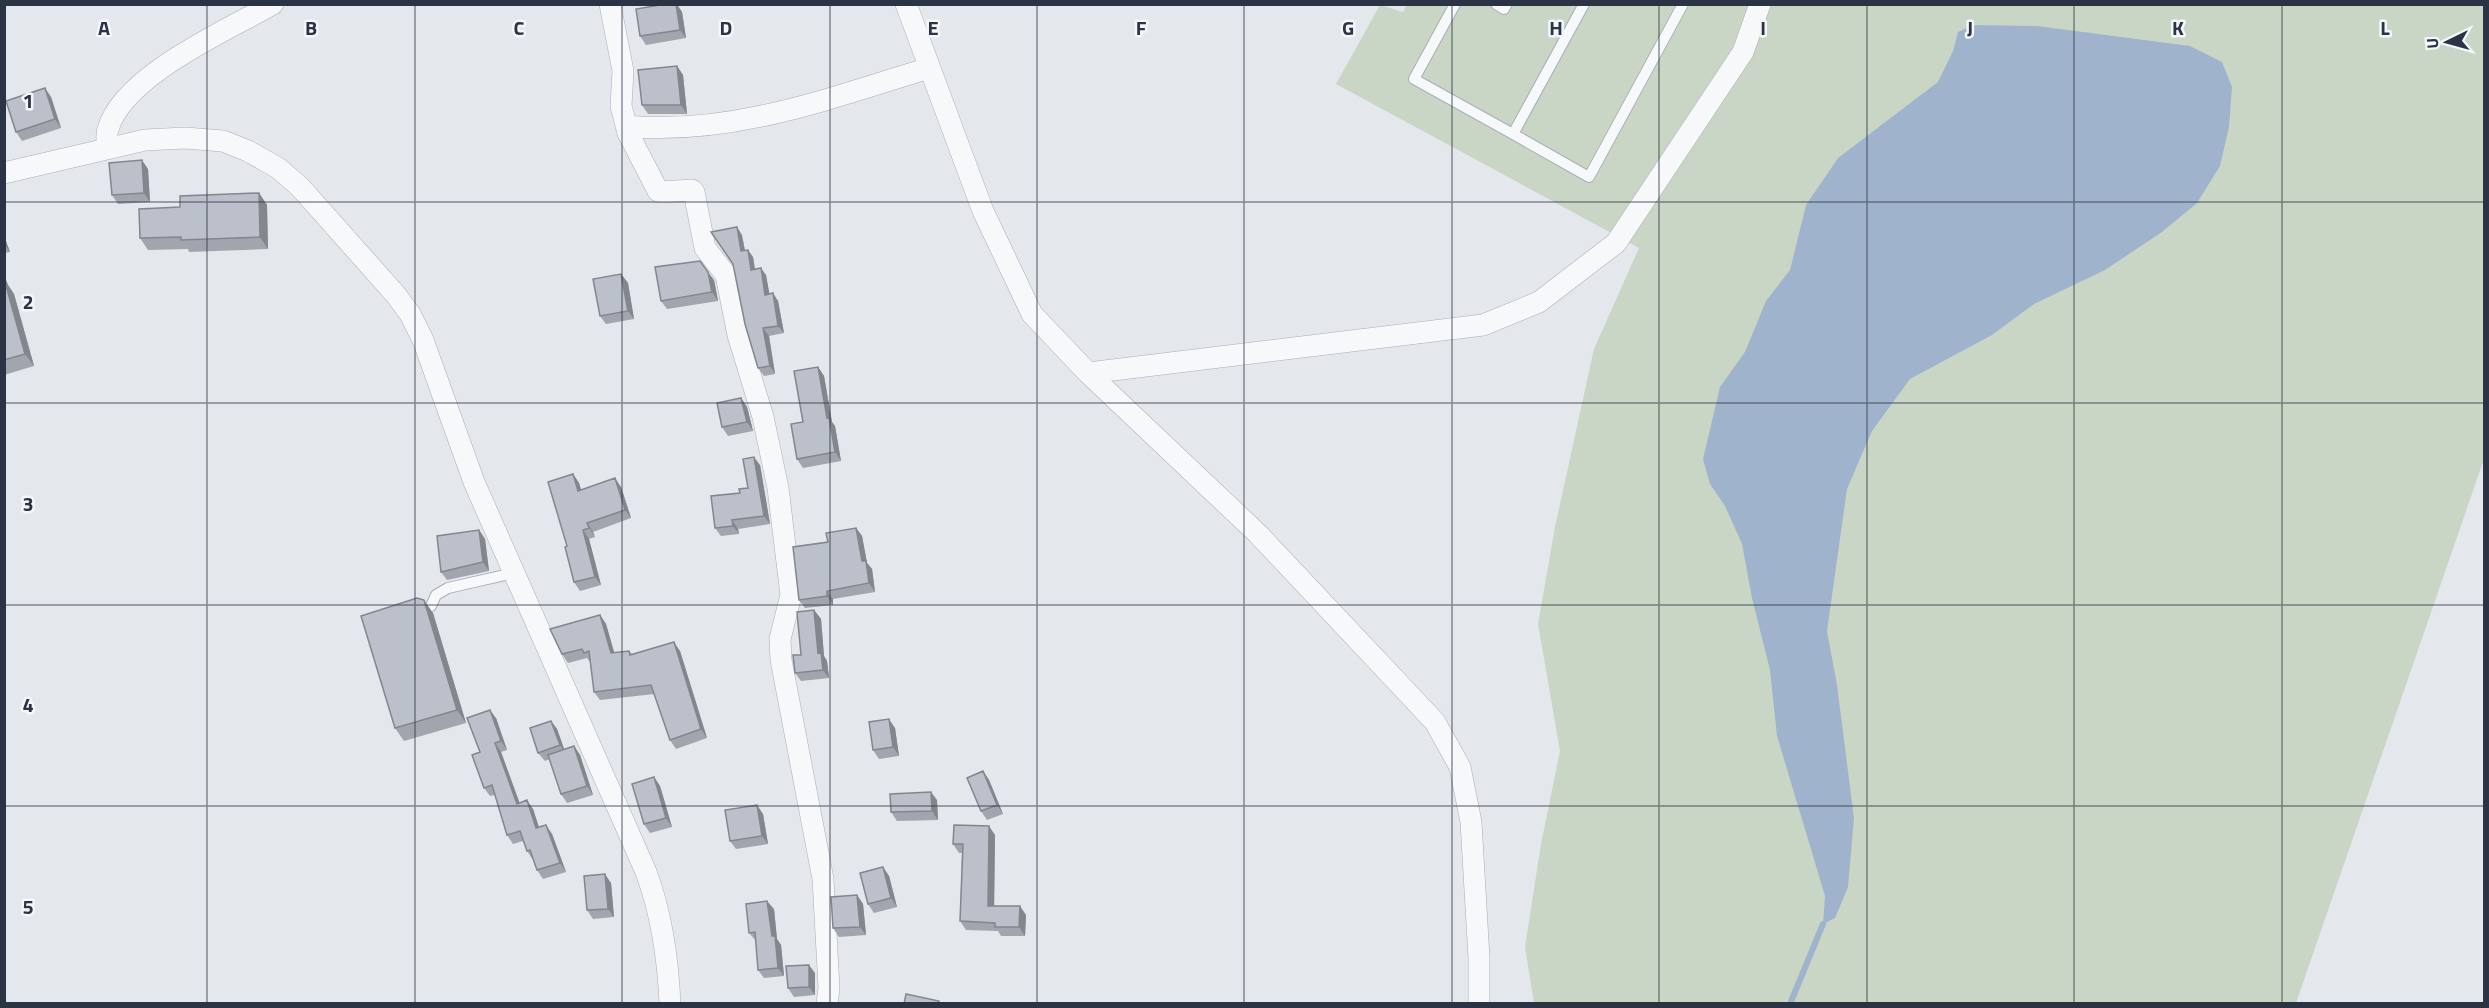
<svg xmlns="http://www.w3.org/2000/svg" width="2489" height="1008" viewBox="0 0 2489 1008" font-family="'Titillium Web',sans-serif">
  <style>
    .green { fill: #c9d6c5 }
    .water { fill: #9fb4cc }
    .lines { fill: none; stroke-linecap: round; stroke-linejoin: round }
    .stream { stroke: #9fb4cc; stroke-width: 6 }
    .lane-casing { stroke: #a9aeb7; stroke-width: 12 }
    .street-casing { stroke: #a9aeb7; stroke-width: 22 }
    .lane { stroke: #f7f8fa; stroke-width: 10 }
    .street { stroke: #f7f8fa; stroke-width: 21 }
    .wall { fill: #a1a5ae }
    .shaded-wall { fill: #83868d }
    .building { fill: #bbc0ca; stroke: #83868d; stroke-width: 1.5 }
    .grid { fill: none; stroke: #2b3445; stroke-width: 1.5; stroke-opacity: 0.55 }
    .grid-label { font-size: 20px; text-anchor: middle; font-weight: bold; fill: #2b3445; stroke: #f4f6f9; stroke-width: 5; stroke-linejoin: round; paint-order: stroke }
  </style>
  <rect width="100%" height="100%" fill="#e4e7ec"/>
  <!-- green -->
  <path class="green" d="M1407,4l1077,1v454l-188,544h-762l-9,-56 16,-103 19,-93 -22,-127 17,-97 39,-178 45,-101 -303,-164 44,-79 23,7z"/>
  <!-- water -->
  <path class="water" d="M1973,25l64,1 153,20 32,16 10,25 -3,40 -9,39 -23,37 -35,29 -57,38 -71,34 -42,31 -82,44 -38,52 -25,58 -20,142 10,54 17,133 -6,69 -13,31 -12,6 2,-28 -48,-160 -7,-66 -18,-72 -10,-54 -17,-38 -15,-22 -7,-25 17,-72 25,-35 21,-51 24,-31 16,-65 32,-47 100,-76 15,-31 5,-19z"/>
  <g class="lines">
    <!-- stream -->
    <path class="stream" d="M1790,1004l33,-80"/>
    <defs>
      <path id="lane" d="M1455,4l-41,75 99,55 71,-130
        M1496,4l8,5 3,-5
        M1513,134l76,43 94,-173
        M431,606l5,-11 12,-7 66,-15"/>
      <path id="street" d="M610,4l13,67 -2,35 7,27 30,58 4,1 30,-2 2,2 11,56 21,27 12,60 25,82 15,71 13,107 -11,44 1,21 42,219 6,109 -2,16
        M906,4l77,207 49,103 56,59 395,-48 56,-23 77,-59 127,-191 17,-48
        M626,126c104,10 205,-28 303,-58
        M108,147c-1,-5 -2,-13 0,-18 16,-54 118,-98 165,-125
        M4,173l141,-33 40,-2 38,3 25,10 30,17 22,19 96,108 14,19 13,26 51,142 172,390c16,43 22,85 24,132
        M1088,373l170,161 177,188 25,45 11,55 8,136v46"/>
    </defs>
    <!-- lane casing -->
    <use href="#lane" class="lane-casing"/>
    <!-- street casing -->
    <use href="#street" class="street-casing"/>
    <!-- lane -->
    <use href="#lane" class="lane"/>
    <!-- street -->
    <use href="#street" class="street"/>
  </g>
  <!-- wall -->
  <path class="wall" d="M666,4h11l5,8 4,26 -40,7 -6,-9z
    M677,66l6,9 4,39h-39l-6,-9z
    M51,97l10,31 -39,13 -6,-9z
    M148,169l2,33 -32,2 -6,-9z
    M259,193l8,12 1,44 -79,3 -1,-3 -40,1 -8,-12z
    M742,235l3,15 8,7 2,12 11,6 3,19 9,7 6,32 -15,3 6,38 -11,2 -6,-8z
    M4,236l6,16 -6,1z
    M621,274l7,9 6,36 -28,5 -6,-8z
    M4,275l4,10 6,9 20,72 -30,9z
    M714,280l4,21 -51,8 -6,-8z
    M818,367l6,9 8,46 3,4 6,35 -38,7 -6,-9 6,-37z
    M741,398l6,9 6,24 -25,5 -6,-9z
    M760,465l10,59 -32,5 1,5 -18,2 -6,-8 25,-35 8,-5z
    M573,474l6,9 2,7 40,-3 10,31 -38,14 2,5 -6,2 12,46 -21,6 -6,-9 -7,-36z
    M856,528l6,8 5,27 5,6 3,23 -42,7v6l-28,3 -6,-8 29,-58z
    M479,530l6,9 4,32 -42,9 -6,-8z
    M814,610l7,9 3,37 3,5 2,17 -28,3 -6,-8z
    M433,613l33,110 -62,18 -9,-13z
    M600,615l6,9 8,29 15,-2 3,3 48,-3 27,87 -31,11 -6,-9 -16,-46 -54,6 -6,-8 -4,-30 -3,-4 -19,5 -6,-9z
    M496,718l11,32 -6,2 18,51 14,6 6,18 13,7 14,38 -23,7 -6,-9 -4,-10 -6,-9 -4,-10 -10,3 -6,-9 -12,-40 -5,1 -6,-8 -4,-36z
    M551,721l6,8 7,21 10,-4 6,9 13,40 -26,8 -6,-9 -11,-35 -5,2 -7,-8z
    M895,728l4,28 -20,3 -6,-9z
    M983,771l6,9 14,34 -16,6 -6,-9z
    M654,777l6,9 12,41 -22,6 -6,-9z
    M937,800l1,20 -41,1 -6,-9z
    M763,814l5,30 -32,5 -6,-8z
    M995,835l-1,71 32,9 -1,21h-24l-3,-5 -32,-1 -6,-9 2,-68h-3l-6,-9z
    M883,867l6,9 8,31 -23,6 -6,-9z
    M611,883l3,34 -21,2 -6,-9z
    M857,895l6,9 3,31 -27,2 -6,-9z
    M774,909l3,30 4,6 3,31 -20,2 -6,-8 -2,-29 -7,-8z
    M815,973v22l-21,2 -6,-9z"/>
  <!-- shaded-wall -->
  <path class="shaded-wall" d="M676,4l6,8 4,26 -6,-8z
    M677,66l6,9 4,39 -6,-9z
    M45,88l6,9 10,31 -6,-9z
    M142,160l6,9 2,33 -6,-9z
    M259,193l8,12 1,44 -8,-12z
    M737,227l5,8 4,23 -5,-7z
    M4,236l6,16 -6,-8z
    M748,250l5,7 3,20 -5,-7z
    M761,268l5,7 5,27 -6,-7z
    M708,272l6,8 4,21 -6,-9z
    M621,274l7,9 6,36 -6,-8z
    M4,275l4,10 6,9 20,72 -9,-12 -21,-68z
    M773,293l5,8 6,32 -6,-7z
    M763,328l6,8 6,38 -5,-8z
    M818,367l6,9 8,46 3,4 6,35 -6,-9 -8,-34z
    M741,398l6,9 6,24 -6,-9z
    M754,457l6,8 10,59 -6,-8z
    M573,474l6,9 5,17 -6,-9z
    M615,478l6,9 10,31 -6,-8z
    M732,520l6,9 1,5 -6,-8z
    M587,523l6,9 2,5 -6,-9z
    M856,528l6,8 5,27 5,6 3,23 -6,-9 -7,-22z
    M479,530l6,9 4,32 -6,-9z
    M583,530l6,9 12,46 -6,-8z
    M827,591l6,8v6l-6,-9z
    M424,600l9,13 33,110 -9,-13z
    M814,610l7,9 3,37 3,5 2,17 -6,-8 -5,-17z
    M600,615l6,9 11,38 -6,-9z
    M674,642l6,9 27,87 -6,-9z
    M490,710l6,8 11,32 -6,-9z
    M889,719l6,9 4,28 -6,-9z
    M551,721l6,8 9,25 -6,-9z
    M495,743l6,9 22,60 -6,-8z
    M574,746l6,9 13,40 -6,-9z
    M983,771l6,9 14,34 -6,-9z
    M654,777l6,9 12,41 -6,-9z
    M931,792l6,8 1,20 -6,-9z
    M527,800l6,9 9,28 -6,-9z
    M757,805l6,9 5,30 -6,-8z
    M546,825l6,9 14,38 -6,-9z
    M989,826l6,9 -1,80 -6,-9z
    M883,867l6,9 8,31 -6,-9z
    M605,874l6,9 3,34 -6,-8z
    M857,895l6,9 3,31 -6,-8z
    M767,901l7,8 3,30 4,6 3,31 -6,-8 -6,-32z
    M1020,906l6,9 -1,21 -6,-9z
    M809,965l6,8v22l-6,-8z"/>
  <!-- building -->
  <path class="building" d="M666,4h10l4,26 -40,6 -4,-27z
    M677,66l4,39h-39l-4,-35z
    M45,88l10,31 -39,13 -10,-31z
    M142,160l2,33 -32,2 -3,-32z
    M259,193l1,44 -79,3v-3l-41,1 -1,-29 41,-2v-11z
    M737,227l4,24 7,-1 3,20 10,-2 4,27 8,-2 5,33 -15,2 7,38 -12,2 -13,-44 -12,-60 -22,-32z
    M700,261l8,11 4,20 -51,9 -6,-34z
    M621,274l7,37 -28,5 -7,-37z
    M4,282h1l20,72 -21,6z
    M818,367l9,51 2,-1 6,35 -38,7 -6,-35 12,-2 -9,-51z
    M741,398l6,24 -25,5 -5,-24z
    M754,457l10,59 -32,4 1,6 -18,2 -4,-32 29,-3 -1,-4 9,-1 -5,-29z
    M573,474l5,17 37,-13 10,32 -38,13 2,5 -6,2 12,47 -21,5 -9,-35 2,-1 -19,-64z
    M856,528l6,33h4l3,22 -42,8v5l-28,4 -6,-53 35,-5 -2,-9z
    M479,530l4,32 -42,10 -4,-36z
    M417,598l7,2 33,110 -62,18 -34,-112z
    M814,610l4,43 3,-1 2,18 -28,3 -2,-18h8l-4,-43z
    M600,615l11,38 18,-2 1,4 44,-13 27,87 -31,11 -19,-55 -57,7 -5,-41 -5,2 -2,-4 -20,5 -12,-25z
    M490,710l11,31 -6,2 22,61 10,-4 9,28 10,-3 14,38 -23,7 -7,-20 -3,1 -7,-20 -13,4 -15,-50 -8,3 -12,-33 8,-3 -13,-34z
    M889,719l4,28 -20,3 -4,-28z
    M551,721l9,24 -22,8 -8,-25z
    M574,746l13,40 -26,8 -13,-39z
    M983,771l14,34 -16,6 -14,-33z
    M654,777l12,41 -22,6 -12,-40z
    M931,792l1,19 -41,1 -1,-18z
    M757,805l5,31 -32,5 -5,-31z
    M954,825l35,1 -1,80h32l-1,21h-24v-4l-35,-2 3,-77h-10z
    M883,867l8,31 -23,6 -8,-31z
    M605,874l3,35 -21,1 -3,-34z
    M857,895l3,32 -27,1 -2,-31z
    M767,901l5,35h3l3,32 -20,2 -3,-38 -6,1 -3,-29z
    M809,965v22l-21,1 -2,-22z
    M906,994l33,7v3h-35z"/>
  <!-- grid -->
  <path class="grid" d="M207,4v1000M415,4v1000M622,4v1000M830,4v1000M1037,4v1000M1244,4v1000M1452,4v1000M1659,4v1000M1867,4v1000M2074,4v1000M2282,4v1000M4,202h2480M4,403h2480M4,605h2480M4,806h2480"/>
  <g class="grid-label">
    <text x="104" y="35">A</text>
    <text x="311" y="35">B</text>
    <text x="519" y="35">C</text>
    <text x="726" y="35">D</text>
    <text x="933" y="35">E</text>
    <text x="1141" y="35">F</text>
    <text x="1348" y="35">G</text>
    <text x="1556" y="35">H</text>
    <text x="1763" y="35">I</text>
    <text x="1970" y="35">J</text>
    <text x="2178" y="35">K</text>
    <text x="2385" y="35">L</text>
    <text x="28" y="108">1</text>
    <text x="28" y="309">2</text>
    <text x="28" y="511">3</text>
    <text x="28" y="712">4</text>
    <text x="28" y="914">5</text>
  </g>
  <!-- border -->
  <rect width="2489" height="1008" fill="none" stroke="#2b3445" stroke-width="12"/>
  <!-- north arrow -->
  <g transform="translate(2447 42) rotate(265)" stroke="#f4f6f9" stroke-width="4.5" paint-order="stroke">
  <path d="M0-4.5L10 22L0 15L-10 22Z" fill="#2b3445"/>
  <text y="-9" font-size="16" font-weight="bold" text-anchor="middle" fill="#2b3445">U</text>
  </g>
</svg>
